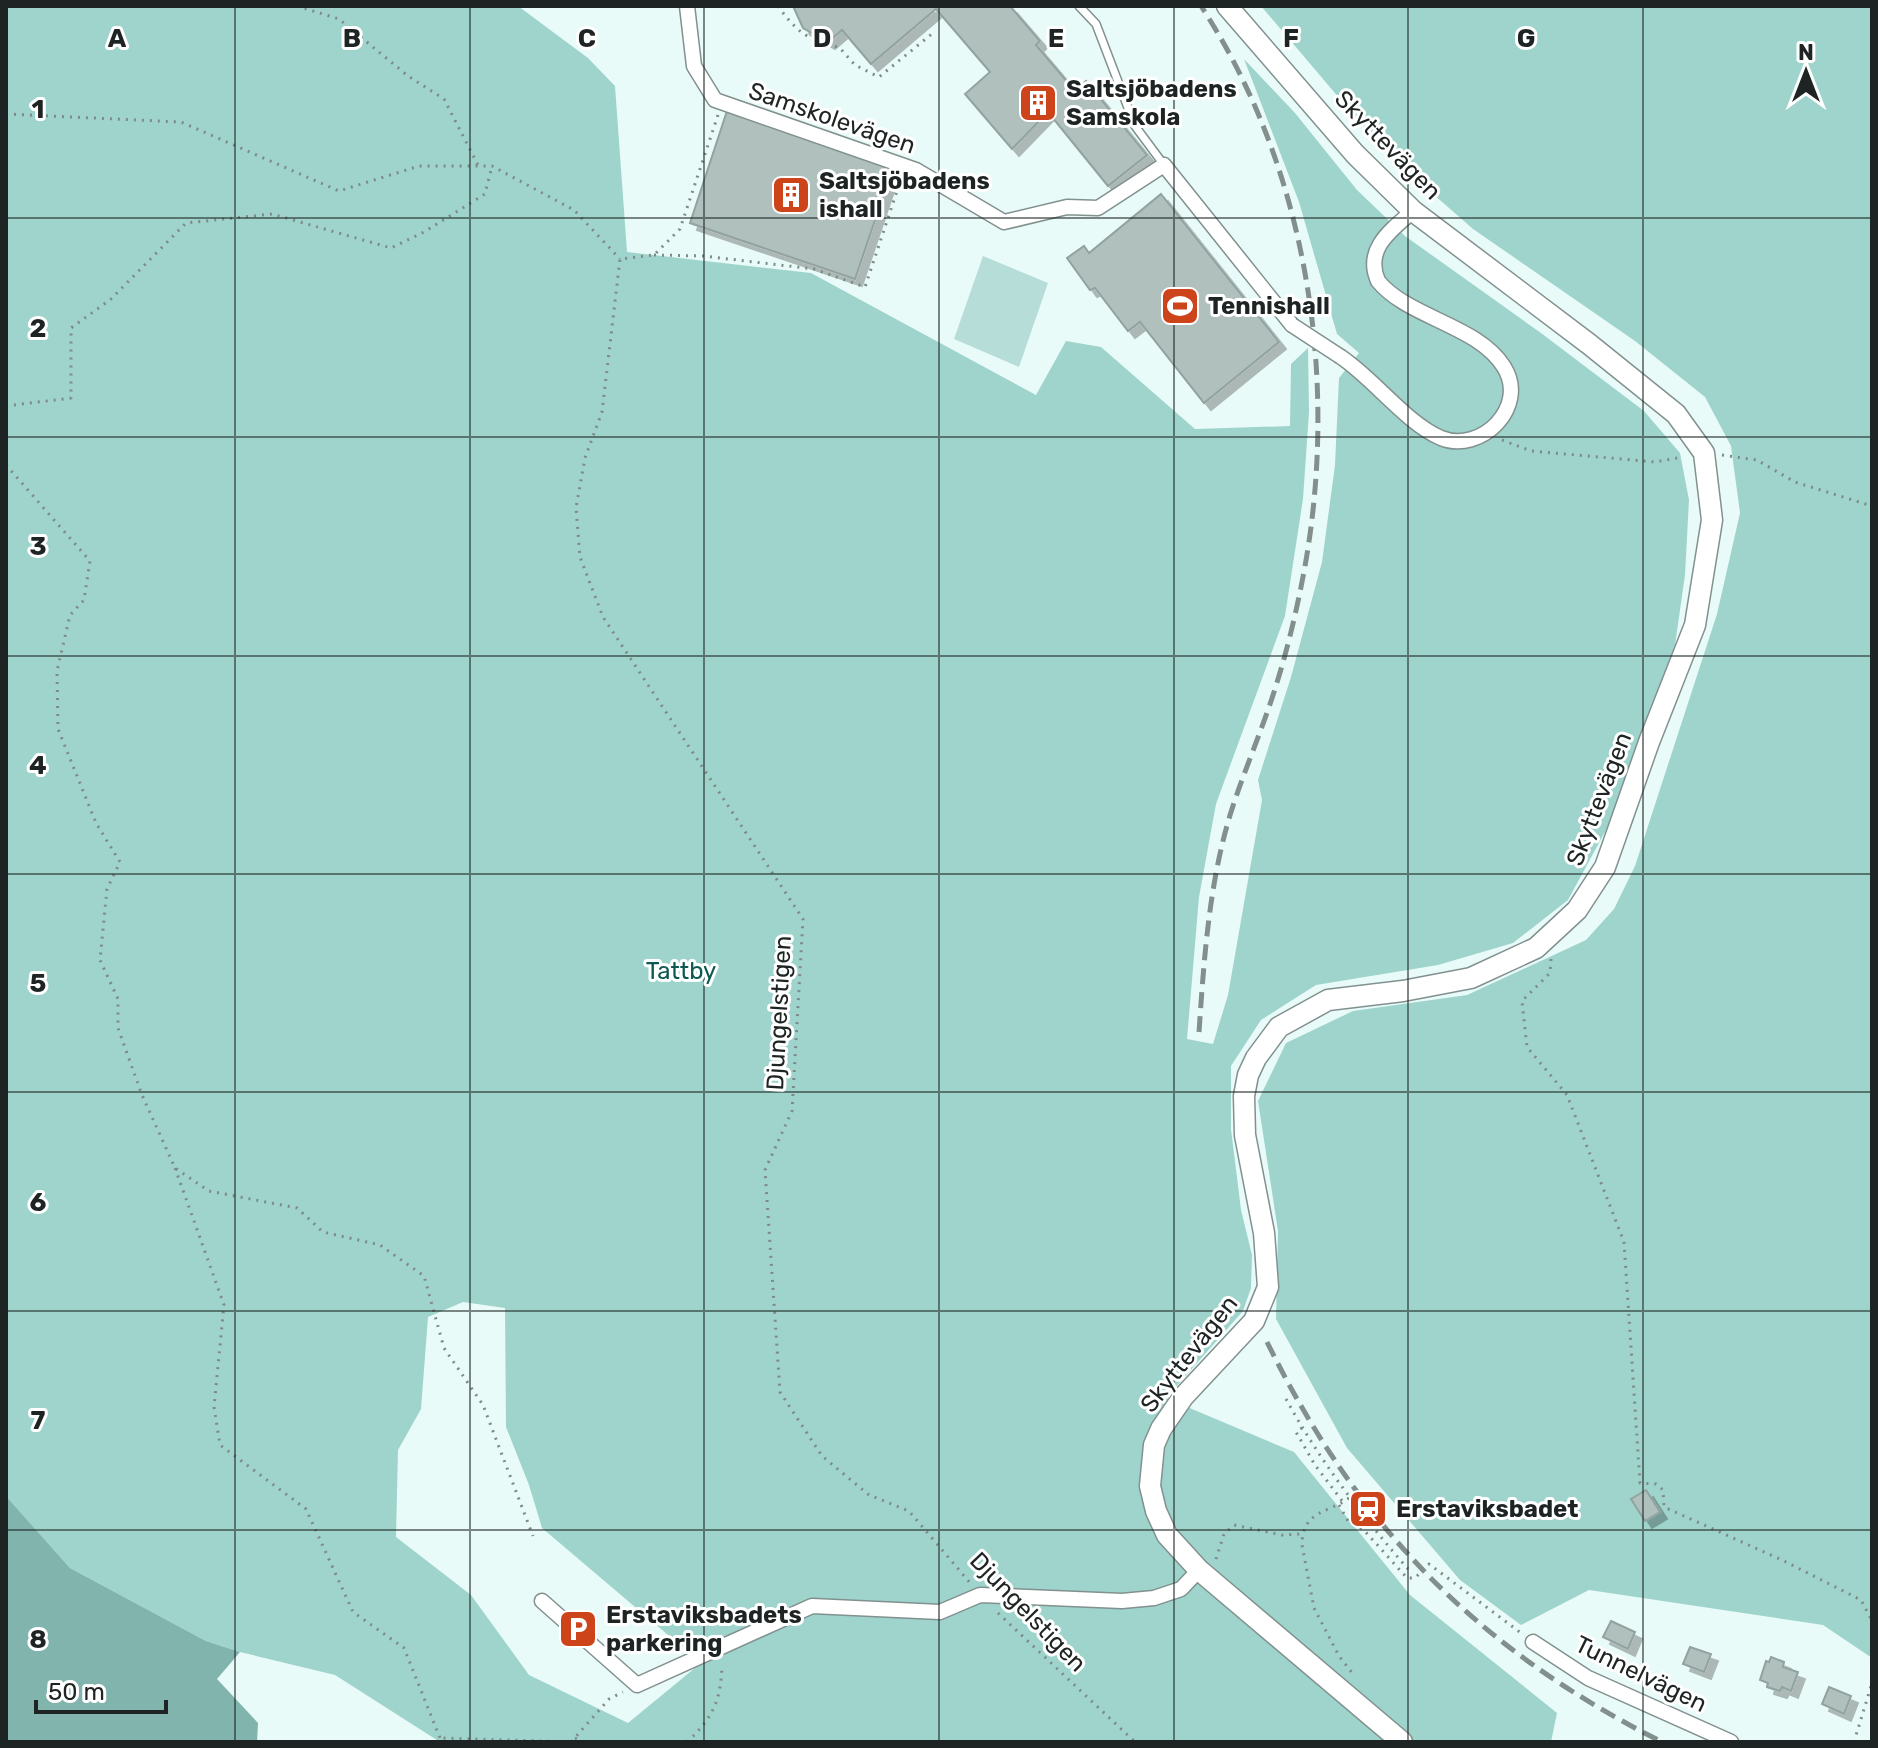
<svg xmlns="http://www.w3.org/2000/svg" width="1878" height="1748" viewBox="0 0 1878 1748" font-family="Rubik,sans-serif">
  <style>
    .green { fill: #b7ddd8 }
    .forest { fill: #9fd4cd; fill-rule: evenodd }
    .water { fill: #80b4ad }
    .building { fill: #afc0bd; stroke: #92a2a0; stroke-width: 2; filter: url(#shadow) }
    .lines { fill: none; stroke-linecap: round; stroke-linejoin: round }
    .lane-casing { stroke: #81918f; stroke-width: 10 }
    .street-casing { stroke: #81918f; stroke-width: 17 }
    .secondary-casing { stroke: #81918f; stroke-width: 23 }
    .path { stroke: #7e8a88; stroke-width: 3; stroke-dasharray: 2 6; stroke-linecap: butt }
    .lane { stroke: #fff; stroke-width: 7 }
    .street { stroke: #fff; stroke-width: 14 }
    .secondary { stroke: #fff; stroke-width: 20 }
    .rail { stroke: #838f8d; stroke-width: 5; stroke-dasharray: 16 8; stroke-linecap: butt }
    .street-bridge-casing { stroke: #81918f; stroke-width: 17; stroke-linecap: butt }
    .street-bridge { stroke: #fff; stroke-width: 14 }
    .grid { fill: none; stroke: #1e2423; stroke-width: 2; stroke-opacity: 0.55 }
    .labels { text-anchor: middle; stroke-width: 6; stroke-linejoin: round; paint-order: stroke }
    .poi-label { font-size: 24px; font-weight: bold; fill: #1e2423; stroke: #fff; text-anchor: start }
    .street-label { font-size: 24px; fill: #1e2423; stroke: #fff }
    .park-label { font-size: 24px; fill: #0e5852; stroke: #fff }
    .grid-label { font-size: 26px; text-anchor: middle; font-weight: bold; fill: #1e2423; stroke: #fff; stroke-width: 6; stroke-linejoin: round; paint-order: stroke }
  </style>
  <defs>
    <filter id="shadow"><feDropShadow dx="7" dy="7" stdDeviation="0" flood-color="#0004"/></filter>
  </defs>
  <rect width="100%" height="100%" fill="#e9fbf8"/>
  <!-- green -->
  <path class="green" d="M983,256l65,27 -29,84 -65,-28z"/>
  <!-- forest -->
  <path class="forest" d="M6,6h512l70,52 27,28 12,166 184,21 225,122 30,-54 35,6 94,82 95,-3 1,-62 17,-16 1,64 -6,87 -18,117 -69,188 -17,93 -12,142 26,5 15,-49 34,-195 -4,-20 33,-103 31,-115 13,-97 4,-87 20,-25 -22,-19 -38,-132 -55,-143 51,54 62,77 48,46 136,97 103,78 36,42 9,47 -4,75 -10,70 -69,185 -38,70 -55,43 -75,22 -122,20 -55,35 -30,46v63l10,81 11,45 -1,33 -8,23 -77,87 128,54 116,143 147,118 -6,29h-1111l-105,-67 -95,-23 -34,-11 -136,-73 -64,-72zM463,1302l42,6 1,119 23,58 13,43 159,135 -73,60 -99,-48 -58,-80 -75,-58 2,-87 23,-41 7,-92z
    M1261,6h611v1652l-49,-33 -234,-35 -68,35 -61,-45 -113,-132 -71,-129 2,-88 -20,-130 28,-58 67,-32 114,-16 119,-55 28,-31 21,-43 82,-252 23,-101 -9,-67 -26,-49 -70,-56 -162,-112 -89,-78z"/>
  <!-- water -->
  <path class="water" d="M6,1496l64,72 136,73 34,11 -23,27 41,44 -1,19h-251z"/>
  <!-- building -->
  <path class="building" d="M793,6h217l30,35 -4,4 39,46 11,-10 61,74 -39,31 -60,-74 -36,37 -47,-55 25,-22 -54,-63 -65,55 -29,-34 -14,12 -25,-14z
    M727,111l166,56 -38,112 -165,-56z
    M1161,194l118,148 -75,61 -64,-81 -12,9 -33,-43 -5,2 -23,-32 17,-12 5,7z
    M1646,1490l14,22 -15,9 -14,-22z
    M1611,1621l24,11 -7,17 -25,-12z
    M1690,1647l21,7 -7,18 -21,-8z
    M1771,1657l13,5 -1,5 15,5 -7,19 -9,-4 -2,4 -13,-4 1,-4 -8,-3 6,-19 3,1z
    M1829,1687l22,9 -7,18 -22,-10z"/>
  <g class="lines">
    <defs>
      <path id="lane" d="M1079,6l17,18 39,102 29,39"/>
      <path id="street" d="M687,6l7,60 21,34 201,70 88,52 63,-15 31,1 66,-43 128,160
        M1341,357c33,22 65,66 100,81 40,16 88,-31 63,-71 -26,-42 -96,-49 -126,-86 -14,-32 13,-51 35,-70
        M542,1601l95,84 175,-79 128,6 40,-17 142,6 32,-3 27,-9 18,-19
        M1533,1642l55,36 143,64"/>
      <path id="secondary" d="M1227,6l128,148 58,57 176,133 87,70 28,39 8,67 -17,105 -46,117 -44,125 -28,43 -41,38 -65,30 -68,13 -75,9 -49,27 -23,31 -8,17 -4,21 1,39 19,98 4,54 -14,34 -71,76 -22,32 -7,16 -4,41 6,25 11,24 32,35 203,172"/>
    </defs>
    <!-- lane casing -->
    <use href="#lane" class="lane-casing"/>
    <!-- street casing -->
    <use href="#street" class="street-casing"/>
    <!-- secondary casing -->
    <use href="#secondary" class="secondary-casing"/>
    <!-- path -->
    <path class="path" d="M297,6l42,13 69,57 36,23 35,68
      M778,6c16,23 32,37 61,41l16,18 24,12 54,-44
      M6,114l175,8 158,69 80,-25h73l82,44 46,49
      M718,115l-38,114 -26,26 -34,4 -18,153 -17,46 -9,50 4,49 23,60 200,302 -11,192 -27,59 15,222 42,64 47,39 40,16 62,73
      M654,255l49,1 111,13 51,18 36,-108
      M6,406l65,-8v-70l40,-29 75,-76 86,-9 119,34 33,-16 61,-38 7,-28
      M1502,440l29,11 124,11 28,-5
      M1722,455l35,5 38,22 77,24
      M6,465l84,96 -6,39 -14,15 -13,56 1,58 38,94 24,39 -13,27 -7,71 18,39v29l24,67 33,73 34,23 88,17 26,24 57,13 44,31 20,72 39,57 50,131
      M1551,959l-1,14 -28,28 5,46 40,48 57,147 16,241 16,1 7,6 1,17 118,53 79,40 11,21
      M175,1168l49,137 -10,102 6,38 86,64 47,103 51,36 36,90
      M1286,1399c34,62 76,117 122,170
      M1302,1428l-6,4 19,33 28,37
      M1349,1498c-20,15 -47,12 -47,47l12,63 25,48 14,18
      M1339,1505l9,16 15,8 44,49h8l14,-14 92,69
      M1216,1559l8,-25 10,-9 48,10 19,-1
      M998,1613l137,129
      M575,1738l9,4
      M438,1742l2,-4 131,4 38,-43 14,-7
      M687,1742c26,-24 34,-42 35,-77
      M1854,1742l18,-59"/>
    <!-- lane -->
    <use href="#lane" class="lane"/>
    <!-- street -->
    <use href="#street" class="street"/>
    <!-- secondary -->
    <use href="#secondary" class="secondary"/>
    <!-- rail -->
    <path class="rail" d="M1199,1032c5,-73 10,-149 32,-220 13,-41 30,-79 43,-120 11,-34 20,-70 27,-105 40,-195 10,-413 -100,-581
      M1267,1342c91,185 210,307 395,400"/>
    <defs>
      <path id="street-bridge" d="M1292,325l49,32"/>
    </defs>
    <!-- street-bridge casing -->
    <use href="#street-bridge" class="street-bridge-casing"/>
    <!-- street-bridge -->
    <use href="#street-bridge" class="street-bridge"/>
  </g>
  <!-- grid -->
  <path class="grid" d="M235,6v1736M470,6v1736M704,6v1736M939,6v1736M1174,6v1736M1408,6v1736M1643,6v1736M6,218h1866M6,437h1866M6,656h1866M6,874h1866M6,1092h1866M6,1311h1866M6,1530h1866"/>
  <!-- icons -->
  <defs>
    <symbol id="building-square" viewBox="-11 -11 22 22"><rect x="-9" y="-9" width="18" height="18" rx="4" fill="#cd441b" stroke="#fff"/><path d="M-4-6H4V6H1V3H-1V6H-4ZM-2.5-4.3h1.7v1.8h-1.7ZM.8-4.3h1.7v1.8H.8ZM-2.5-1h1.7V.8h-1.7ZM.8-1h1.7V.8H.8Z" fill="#fff"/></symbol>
    <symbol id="stadium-square" viewBox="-11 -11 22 22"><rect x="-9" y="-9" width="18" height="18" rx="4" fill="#cd441b" stroke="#fff"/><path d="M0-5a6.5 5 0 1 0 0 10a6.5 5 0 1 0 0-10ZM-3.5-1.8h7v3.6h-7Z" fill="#fff"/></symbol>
    <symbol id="station-square" viewBox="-11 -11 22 22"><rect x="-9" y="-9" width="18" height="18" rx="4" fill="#cd441b" stroke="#fff"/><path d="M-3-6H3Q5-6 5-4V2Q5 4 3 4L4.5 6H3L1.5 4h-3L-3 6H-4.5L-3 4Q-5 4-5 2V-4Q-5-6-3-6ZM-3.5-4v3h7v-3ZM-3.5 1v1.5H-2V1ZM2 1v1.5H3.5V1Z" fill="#fff"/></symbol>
    <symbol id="parking-square" viewBox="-11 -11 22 22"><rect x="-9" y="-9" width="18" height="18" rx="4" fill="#cd441b" stroke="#fff"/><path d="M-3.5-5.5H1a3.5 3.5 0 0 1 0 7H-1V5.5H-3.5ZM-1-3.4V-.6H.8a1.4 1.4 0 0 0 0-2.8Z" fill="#fff"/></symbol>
  </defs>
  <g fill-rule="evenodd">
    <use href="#building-square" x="1016" y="81" width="44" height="44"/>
    <use href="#building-square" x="769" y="173" width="44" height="44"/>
    <use href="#stadium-square" x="1158" y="284" width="44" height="44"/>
    <use href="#station-square" x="1346" y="1487" width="44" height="44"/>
    <use href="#parking-square" x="556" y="1607" width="44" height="44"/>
  </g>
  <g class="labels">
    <!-- poi labels -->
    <g class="poi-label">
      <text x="1066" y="97">Saltsjöbadens<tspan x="1066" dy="28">Samskola</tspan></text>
      <text x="819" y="189">Saltsjöbadens<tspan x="819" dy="28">ishall</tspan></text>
      <text x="1208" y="314">Tennishall</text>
      <text x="1396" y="1517">Erstaviksbadet</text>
      <text x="606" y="1623">Erstaviksbadets<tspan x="606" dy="28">parkering</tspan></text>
    </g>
    <!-- street labels -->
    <g class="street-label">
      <text transform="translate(832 118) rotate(19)" y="8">Samskolevägen</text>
      <text transform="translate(1388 145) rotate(46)" y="8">Skyttevägen</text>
      <text transform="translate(1599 799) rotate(-69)" y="8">Skyttevägen</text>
      <text transform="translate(779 1013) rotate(-87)" y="8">Djungelstigen</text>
      <text transform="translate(1189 1354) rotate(-52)" y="8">Skyttevägen</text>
      <text transform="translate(1028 1612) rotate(46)" y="8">Djungelstigen</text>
      <text transform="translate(1641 1674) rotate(26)" y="8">Tunnelvägen</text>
    </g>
    <!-- park labels -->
    <g class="park-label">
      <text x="681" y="979">Tattby</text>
    </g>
  </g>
  <g class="grid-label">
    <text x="117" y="47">A</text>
    <text x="352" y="47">B</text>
    <text x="587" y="47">C</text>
    <text x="822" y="47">D</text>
    <text x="1056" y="47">E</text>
    <text x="1291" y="47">F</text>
    <text x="1526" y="47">G</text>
    <text x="38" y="118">1</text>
    <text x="38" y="337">2</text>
    <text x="38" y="555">3</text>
    <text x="38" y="774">4</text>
    <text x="38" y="992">5</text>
    <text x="38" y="1211">6</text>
    <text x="38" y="1429">7</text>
    <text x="38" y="1648">8</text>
  </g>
  <!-- border -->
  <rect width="1878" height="1748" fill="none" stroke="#1e2423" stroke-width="16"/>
  <!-- north arrow -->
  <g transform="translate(1806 72)" stroke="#ffffff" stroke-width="6" paint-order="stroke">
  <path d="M0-6L14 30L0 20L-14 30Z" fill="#1e2423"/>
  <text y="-12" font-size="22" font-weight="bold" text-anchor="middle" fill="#1e2423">N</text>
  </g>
  <!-- scale -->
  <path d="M36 1700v12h130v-12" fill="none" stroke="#1e2423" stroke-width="4"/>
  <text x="48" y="1700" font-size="24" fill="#1e2423" stroke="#ffffff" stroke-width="6" paint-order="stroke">50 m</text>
</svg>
